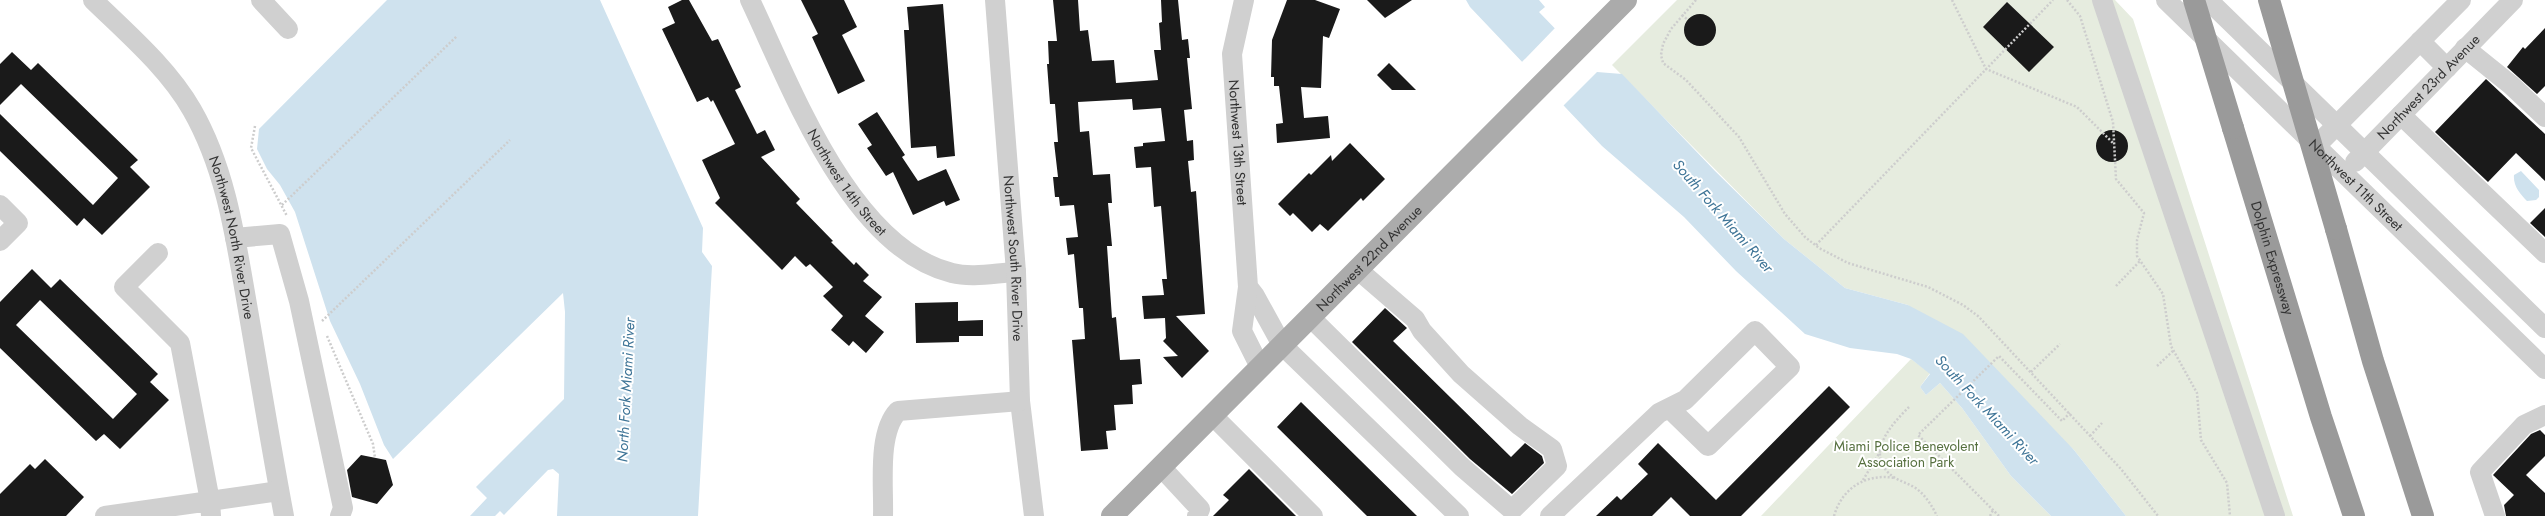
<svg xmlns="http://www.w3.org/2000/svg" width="2545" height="516" viewBox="0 0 2545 516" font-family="Jost,sans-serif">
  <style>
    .green { fill: #e6ecdf }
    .water { fill: #cfe2ee }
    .pier { fill: #fff }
    .building { fill: #1a1a1a; fill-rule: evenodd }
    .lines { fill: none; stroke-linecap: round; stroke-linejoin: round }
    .path { stroke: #cdcdcd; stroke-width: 2.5; stroke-dasharray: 2 2; stroke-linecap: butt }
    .minor { stroke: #d0d0d0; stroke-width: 20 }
    .major { stroke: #ababab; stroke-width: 22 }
    .highway { stroke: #9a9a9a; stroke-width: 22 }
    .highway-bridge { stroke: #9a9a9a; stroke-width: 22 }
    .labels { text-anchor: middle; stroke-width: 4; stroke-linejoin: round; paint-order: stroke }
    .street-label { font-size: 14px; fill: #333; stroke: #fff }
    .park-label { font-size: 14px; fill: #56703f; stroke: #fff }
    .water-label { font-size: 15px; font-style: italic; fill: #3f7597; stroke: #fff }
  </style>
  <rect width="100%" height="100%" fill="#fff"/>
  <!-- green -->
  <path class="green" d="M1677,0h438l18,19 160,497h-167l-52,-66 -166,-145 -63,-17 -61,-49 -172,-174z
    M1911,359l19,14 -10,14 6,8 14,-12 22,25 49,68 40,40h-290z"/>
  <!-- water -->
  <path class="water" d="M387,0h213l103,228 -1,24 10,14 -14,250h-141l2,-42 -6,-5 -5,1 -44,45 -4,-4 -5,5h-25l17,-18 -11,-11 88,-88 1,-87 -2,-19 -170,166 -9,-14 -24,-61 -30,-63 -35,-109 -15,-27 -13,-16 -10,-20 2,-20z
    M1466,0h73l6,7 -6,5 58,60 25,2 93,97 69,68 61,49 63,17 55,29 111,116 52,66h-75l-40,-40 -49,-68 -22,-25 -14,12 -6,-8 10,-13 -19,-15 -14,-5 -47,-6 -45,-14 -69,-63 -52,-54 -82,-71 -132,-139z
    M2521,171l18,19v7l-3,3 -9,1c-7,-7 -14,-15 -13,-26z"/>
  <!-- pier -->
  <path class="pier" d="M1556,27l43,43 -37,37 -42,-43z"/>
  <!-- building -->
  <path class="building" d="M682,0h7l23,41 6,-2 23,48 -6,3 22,44 8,-4 10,20 -14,7 39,42 -4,4 37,38 -2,1 23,23 2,-3 13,13 -6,6 19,16 -17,19 19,16 -18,21 -13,-12 -4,5 -18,-16 12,-14 -20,-20 10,-9 -23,-23 -4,3 -11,-11 -13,14 -67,-67 5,-5 -18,-38 33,-16 -22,-44 -2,2 -3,-5 -11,5 -35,-73 13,-6 -7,-16z
    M801,0h43l13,27 -15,8 23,46 -27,13 -26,-57 6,-3z
    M1053,0h25l2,31 8,-1 4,31 22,-1 2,23 42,-3 -4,-30h7l-2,-27 3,-1 -1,-22h17l4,40 6,-1 2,19h-3l5,51 -8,1 3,31 6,-1 1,20 -6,1 3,31 5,-1 9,123 -29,2 33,35 -27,27 -19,-21 15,-1 -15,-15 3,-3 -1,-20 -21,1 -2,-23 22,-1 -2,-16h5l-6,-73 -7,1 -3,-40 -15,1 -2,-21 9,-1v-3l22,-2 -4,-33 -28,2 -1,-11 -54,3 2,30 9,-1 4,44 17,-1 2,29h-4l4,43h-5l5,72 4,-1 4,43 20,-1 2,25 -10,1 1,19 -19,1 2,25 -10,1 2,18 -27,2 -9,-111 13,-1 -2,-31h-4l-5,-54 -6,1 -2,-17 12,-1 -4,-32 -14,1 -1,-9h-4l-2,-20h5l-4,-35h4l-3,-38h-5l-3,-40h2l-1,-23h9z
    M1287,0h28l25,9 -11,29 -6,-2 -2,52 -20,-1 3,31 24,-2 2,22 -53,5 -1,-19 7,-1 -4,-37h-5v-9h-3l1,-37z
    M1367,0h45l-27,18z
    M2007,2l47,45 -25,25 -46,-45z
    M943,4l12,152 -18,2 -1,-12 -25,2 -7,-118h5l-2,-23z
    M1684 30a16 16 0 1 1 32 0a16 16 0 1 1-32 0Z
    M2545,28v58l-8,8 -30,-27 16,-20 2,2z
    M12,52l19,18 7,-7 100,97 -8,7 20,20 -48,48 -18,-17 -7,8 -77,-75v-37l93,91 25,-27 -97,-94 -21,21v-41z
    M1389,63l27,27h-24l-15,-15z
    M2486,79l59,55v47l-29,-28 -28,29 -53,-50z
    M877,112l28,43 -3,2 16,24 28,-12 14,31 -14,6 -2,-5 -31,14 -20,-43 -7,4 -19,-28 5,-3 -14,-21z
    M2096 146a16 16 0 1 1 32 0a16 16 0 1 1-32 0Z
    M1350,143l35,36 -22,22 -2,-3 -33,33 -8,-7 -8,8 -19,-19 -3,3 -12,-12 31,-31 2,2 20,-20 1,6z
    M2545,208v29l-15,-14z
    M32,269l19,19 9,-9 98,95 -8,8 19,18 -49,49 -16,-15 -8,7 -96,-93v-46zM40,300l97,94 -24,25 -97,-94z
    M958,302v19l25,-1v16h-24v6l-43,1 -1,-40z
    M1385,308l22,20 -14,13 118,116 14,-14 17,13 2,7 -32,31 -42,-35 -118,-117z
    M1829,386l21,21 -109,109h-51l-19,-19 -19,19h-56l21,-20 4,4 27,-26 -10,-10 20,-21 58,57z
    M1301,402l116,114h-50l-90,-89z
    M2540,430l5,5v21l-19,19 19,18v23h-39l-2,-11 10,-10 -21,-20 38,-41z
    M361,455l25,5 7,25 -16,19 -25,-7 -5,-27z
    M45,459l39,38 -18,19h-66v-22l30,-30 5,5z
    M1249,469l47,47h-83l16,-16 -6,-5z"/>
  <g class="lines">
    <!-- path -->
    <path class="path" d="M1696,0l-25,29 -8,15 -2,11 2,8 23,17 53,57 46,77 20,23 14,11 29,15 80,24 35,18 15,11 143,153 37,47
      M1952,0l34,69 91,38 36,36
      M2067,0l13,16 33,106 3,57 28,34 -7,27v16l26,38 8,52 26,47 4,47 26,43 3,33
      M1682,15l6,5
      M255,126l-4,22 36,68
      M282,205l175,-169
      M1816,245l237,-245
      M2116,286l24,-25
      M322,321l188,-181
      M327,336l46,108 2,14
      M2157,366l16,-15
      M2031,372l29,-28
      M1909,407c-18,18 -47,49 -14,71 7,4 15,6 22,11 9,7 15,17 20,27
      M2090,436l12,-13
      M1863,480l17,-28
      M1834,516c8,-28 32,-43 61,-38
      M1990,516l3,-6
      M1999,516l-81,-81 81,-79 63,65 8,-8"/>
    <!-- minor -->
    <g class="minor">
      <path id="s1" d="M93,0c34,33 75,68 99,110 35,61 44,132 56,200 12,69 23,137 36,206"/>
      <path d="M261,0l27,29"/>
      <path id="s2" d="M750,0c41,86 100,248 202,273 20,5 43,0 64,-1"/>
      <path id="s3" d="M995,0l21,272 4,129 14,115"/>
      <path id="s4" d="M1244,0l-12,54 16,233 7,9 27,49 177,171"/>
      <path d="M2102,0l173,516"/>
      <path id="s5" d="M2166,0l379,369"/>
      <path d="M2208,0l337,328"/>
      <path d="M2420,41l27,27"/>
      <path d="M2465,48l46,37 34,32"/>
      <path d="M2401,115l144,138"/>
      <path d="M2316,146l145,-146"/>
      <path id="s6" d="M2355,162l158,-162"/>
      <path d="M0,205l18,18 -18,18"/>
      <path d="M235,238l45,-4 19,67 44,207 -3,8"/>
      <path d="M158,253l-34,34 56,56 30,158 69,-10"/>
      <path d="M1248,287l-6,44 18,36"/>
      <path d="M1310,317l152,150 50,43 45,-44 -5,-17 -32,-23 -59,-52 -39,-43 -7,-12 -58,-50"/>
      <path d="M1212,415l101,101"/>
      <path d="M1161,467l39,42 -3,7"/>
      <path d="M105,516l105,-15 1,15"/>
      <path d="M883,516c1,-30 -6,-83 15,-105l122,-10"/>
      <path d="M1550,516l109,-103 26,-13 70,-69 35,36 -82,79 -39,-38"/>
      <path d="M2495,516l-15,-44 44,-47 21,-10"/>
    </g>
    <!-- major -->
    <path class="major" id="s7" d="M1112,516l514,-516"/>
    <!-- highway -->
    <g class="highway">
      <path id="s8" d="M2233,128l88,289 33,99"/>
      <path d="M2336,229l37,132 50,155"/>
    </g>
    <!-- highway-bridge -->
    <path class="highway-bridge" d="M2194,0l39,128
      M2269,0l67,229"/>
  </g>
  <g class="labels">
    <!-- street labels -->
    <g class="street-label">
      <text dy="5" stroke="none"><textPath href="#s6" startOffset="105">Northwest 23rd Avenue</textPath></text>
      <text dy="5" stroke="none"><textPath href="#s4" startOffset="144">Northwest 13th Street</textPath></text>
      <text dy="5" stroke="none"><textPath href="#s2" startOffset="207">Northwest 14th Street</textPath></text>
      <text dy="5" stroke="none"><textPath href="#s5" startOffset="265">Northwest 11th Street</textPath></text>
      <text dy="5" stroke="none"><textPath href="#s1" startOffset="283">Northwest North River Drive</textPath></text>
      <text dy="5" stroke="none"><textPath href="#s3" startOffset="259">Northwest South River Drive</textPath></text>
      <text dy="5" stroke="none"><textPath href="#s7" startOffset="364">Northwest 22nd Avenue</textPath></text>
      <text dy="5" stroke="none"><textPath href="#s8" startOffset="136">Dolphin Expressway</textPath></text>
    </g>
    <!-- park labels -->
    <g class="park-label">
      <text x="1906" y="451">Miami Police Benevolent<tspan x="1906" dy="16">Association Park</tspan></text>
    </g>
    <!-- water labels -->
    <g class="water-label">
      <text transform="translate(1723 216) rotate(49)" y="5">South Fork Miami River</text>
      <text transform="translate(626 390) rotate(-87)" y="5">North Fork Miami River</text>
      <text transform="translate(1987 410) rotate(47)" y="5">South Fork Miami River</text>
    </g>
  </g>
</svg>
